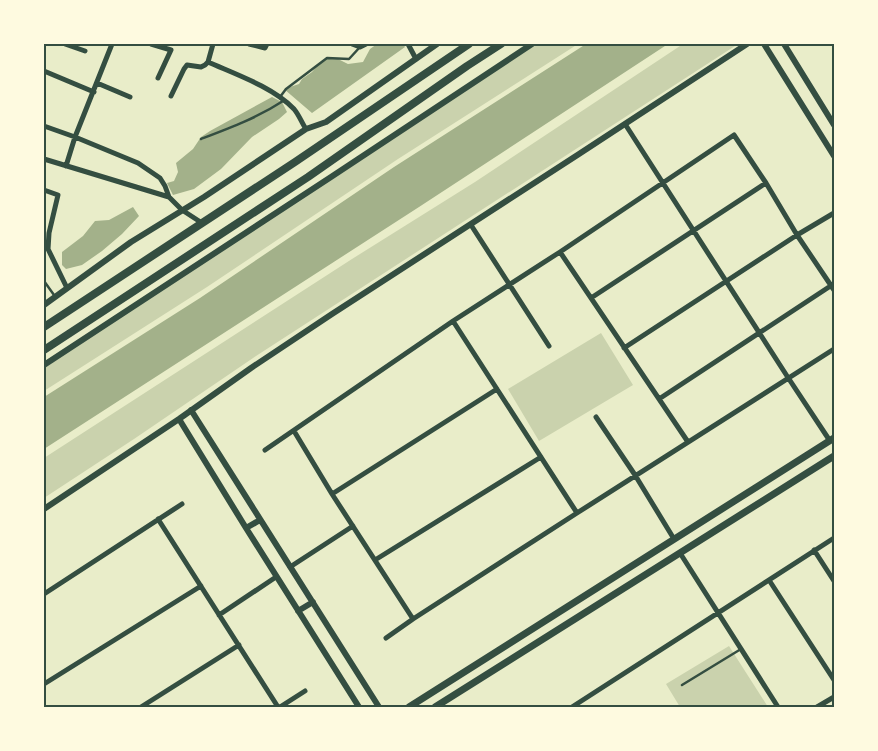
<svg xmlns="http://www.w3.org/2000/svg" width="878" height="751" viewBox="0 0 878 751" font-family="Karla,sans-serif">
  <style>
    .green { fill: #cad2ad }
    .water { fill: #a3b18a }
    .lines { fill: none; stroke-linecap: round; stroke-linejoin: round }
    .service { stroke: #344e41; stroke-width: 2.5 }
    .minor { stroke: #344e41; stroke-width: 5 }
    .tertiary { stroke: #344e41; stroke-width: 6 }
    .secondary { stroke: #344e41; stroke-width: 7 }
    .primary { stroke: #344e41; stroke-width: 8 }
    .neatline { fill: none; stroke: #344e41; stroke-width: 2 }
  </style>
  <rect width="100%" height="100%" fill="#e9edc9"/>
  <!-- green -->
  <path class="green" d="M533,44h45l-180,115 -191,128 -163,104v-29z
    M683,44h55l-482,312 -122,83 -90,59v-40l308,-199 123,-77z
    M601,333l32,52 -94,56 -31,-52z
    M729,646l39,61h-88l-14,-23z"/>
  <!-- water -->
  <path class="water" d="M377,44h26l2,3 -93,66 -28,-24 15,-5 3,-5 10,-7 5,-6 12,-9 9,2 10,5 15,-2 7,-13z
    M586,44h82l-249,163 -375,242v-52l156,-99 194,-131z
    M272,97l10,5 5,10 -8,7 -27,18 -31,32 -27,20 -21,6 -6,-12 7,-2 4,-9 -2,-9 17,-14 8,-12 9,-6z
    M133,207l6,9 -17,18 -20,17 -20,14 -16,4 -4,-4v-13l21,-16 12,-15 14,-1z"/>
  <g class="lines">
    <!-- service -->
    <path class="service" d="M280,97l6,-8 41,-31 22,1 11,-12
      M201,139c29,-11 56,-21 82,-38
      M44,281l10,14
      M682,685l59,-36"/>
    <!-- minor -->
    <path class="minor" d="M65,44l20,7
      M151,44l20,6 -13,28
      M249,44l16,4 2,-4
      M352,44l8,3 6,-3
      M408,44l8,15
      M208,62c27,12 65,25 86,47 5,6 8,14 12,20
      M44,71l50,21
      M97,83l33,14
      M171,96l13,-27 3,-4 14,2 4,-2 3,-3 5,-18
      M625,124l162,252 43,65
      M44,126l31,11 63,26 22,15 5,8 4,11
      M44,159l125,38 13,13 20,13
      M66,166l9,-29 37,-93
      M44,190l14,5 -9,38 -1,16 19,39
      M471,225l78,121
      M560,252l128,190
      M591,298l175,-115
      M453,321l124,192
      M624,348l173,-113 37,-22
      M659,399l173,-114
      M596,417l39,58 39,64
      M294,431l38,63 81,125
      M265,450l188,-129 107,-69 174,-117 32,48 31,52 37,55
      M332,494l165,-105
      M158,519l120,188
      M814,550l20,31
      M680,553l98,154
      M375,560l166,-103
      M290,567l63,-41
      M769,580l65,100
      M44,594l138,-90
      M219,615l57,-38
      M386,638l27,-19 164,-106 257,-164
      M44,684l157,-98
      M141,707l98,-62
      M280,707l25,-16
      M572,707l262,-169
      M817,707l17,-10"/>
    <!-- tertiary -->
    <path class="tertiary" d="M764,44l70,112
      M784,44l50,81
      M44,305l87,-63 73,-45 102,-68 20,-7 111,-78
      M44,365l287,-188 201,-133
      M191,410l188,297
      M179,419l67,109 113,179
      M44,509l135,-90 72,-51 81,-54 247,-160 168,-110
      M246,528l14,-8
      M298,611l15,-9"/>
    <!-- secondary -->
    <path class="secondary" d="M409,707l425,-269
      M435,707l399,-251"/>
    <!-- primary -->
    <path class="primary" d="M44,327l251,-165 174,-118
      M44,350l264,-173 159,-111 34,-22"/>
  </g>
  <!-- border -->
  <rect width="878" height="751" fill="none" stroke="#fefae0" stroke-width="90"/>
  <rect x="45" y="45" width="788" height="661" class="neatline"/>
</svg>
